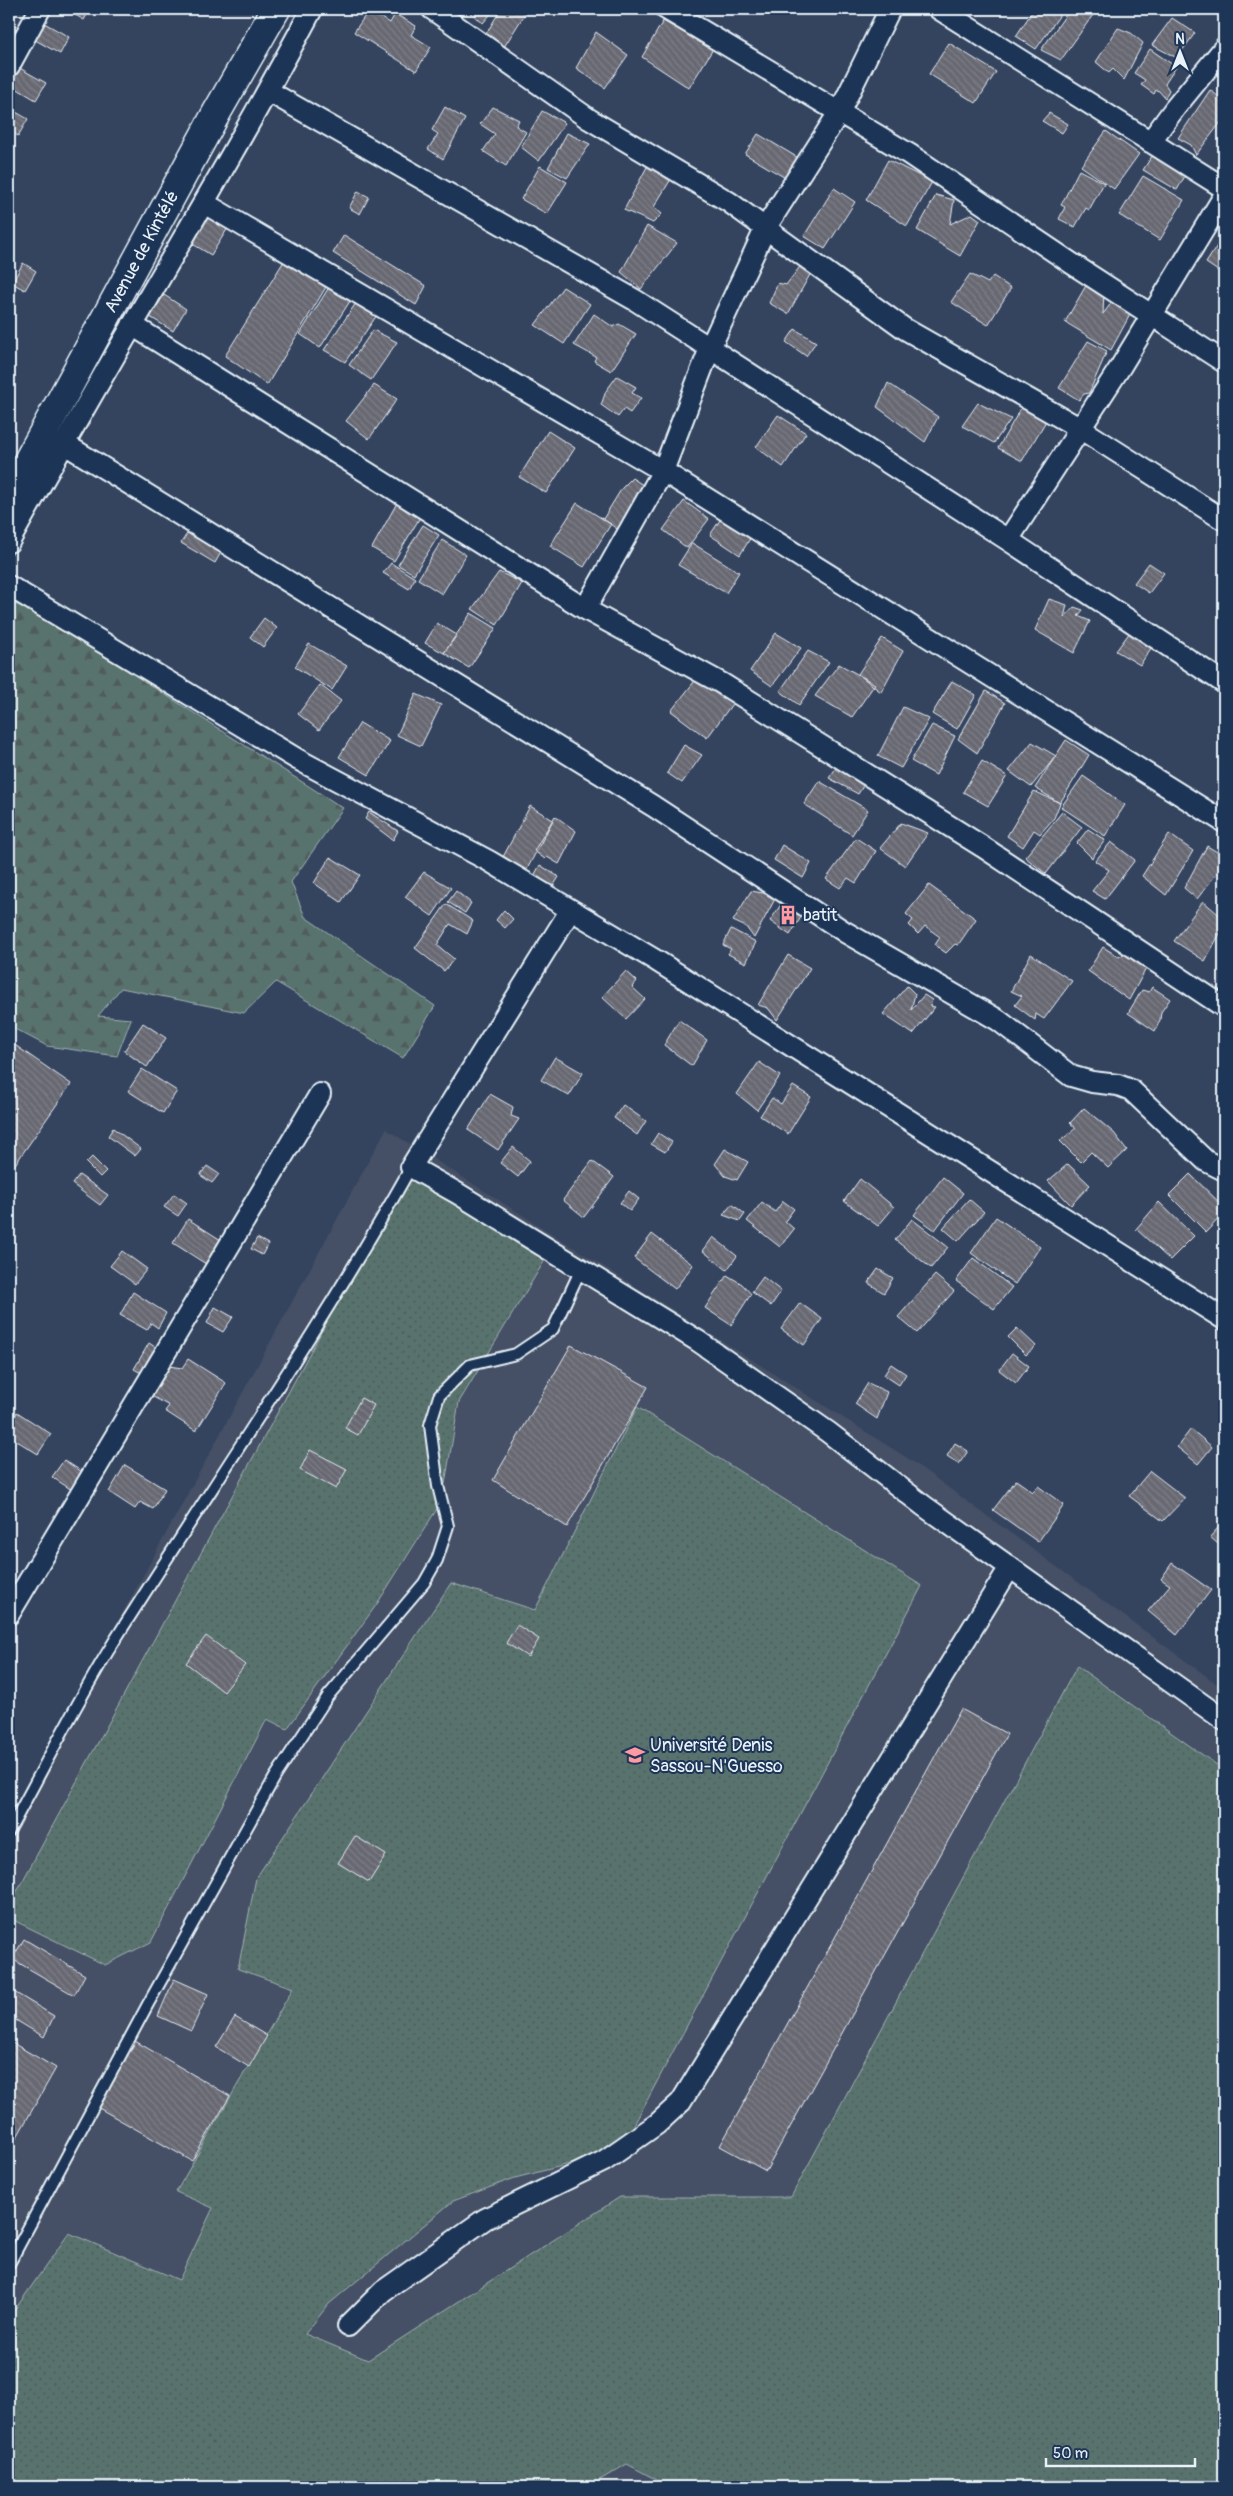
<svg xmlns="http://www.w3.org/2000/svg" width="1233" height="2496" viewBox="0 0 1233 2496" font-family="Pangolin,sans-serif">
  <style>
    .built { fill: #444f65 }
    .grass { fill: url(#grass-dots); stroke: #a0b2b3 }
    .forest { fill: url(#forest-firs); stroke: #a0b2b3 }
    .building { fill: url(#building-back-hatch); stroke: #e8f1f8 }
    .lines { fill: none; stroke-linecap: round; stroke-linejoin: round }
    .lane-casing { stroke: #e8f1f8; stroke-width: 14 }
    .street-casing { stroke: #e8f1f8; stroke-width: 24 }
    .primary-casing { stroke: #e8f1f8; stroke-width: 31 }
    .lane { stroke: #1d3557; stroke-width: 10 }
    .street { stroke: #1d3557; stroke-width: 20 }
    .primary { stroke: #1d3557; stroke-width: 28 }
    .labels { text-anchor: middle; stroke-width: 4; stroke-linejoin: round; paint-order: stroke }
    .street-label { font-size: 18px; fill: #e8f1f8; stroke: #1d3557 }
    .poi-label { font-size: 18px; fill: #e8f1f8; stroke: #1d3557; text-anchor: start }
  </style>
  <defs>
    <pattern id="grass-dots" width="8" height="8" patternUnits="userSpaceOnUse" patternTransform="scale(1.25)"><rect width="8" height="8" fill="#59726e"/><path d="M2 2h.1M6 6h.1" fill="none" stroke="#4f5b5a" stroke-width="1.8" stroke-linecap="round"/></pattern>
    <pattern id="forest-firs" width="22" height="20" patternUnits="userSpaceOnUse" patternTransform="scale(1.25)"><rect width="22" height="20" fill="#59726e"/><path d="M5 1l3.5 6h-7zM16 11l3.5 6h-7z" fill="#4f5b5a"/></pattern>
    <pattern id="building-back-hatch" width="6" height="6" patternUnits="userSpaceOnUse" patternTransform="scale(1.25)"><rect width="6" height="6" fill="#686872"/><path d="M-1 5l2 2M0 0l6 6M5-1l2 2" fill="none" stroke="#7e7e87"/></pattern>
  </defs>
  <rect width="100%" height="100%" fill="#34445f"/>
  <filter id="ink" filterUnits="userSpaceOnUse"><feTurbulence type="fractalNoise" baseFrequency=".02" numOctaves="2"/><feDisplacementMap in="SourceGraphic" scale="10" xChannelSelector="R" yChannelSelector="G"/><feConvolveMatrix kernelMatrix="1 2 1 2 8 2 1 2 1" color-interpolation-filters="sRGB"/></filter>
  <g filter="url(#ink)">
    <!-- built -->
    <path class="built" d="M386,1129l526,332 312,228v798h-1215v-665z"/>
    <!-- grass -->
    <path class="grass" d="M411,1167l140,83 -92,152 -17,99 -65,103 -90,125 -20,-10 -116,223 -46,23 -96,-47v-12z
      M637,1407l285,179 -302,565 -105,27 -62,23 -124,103 -24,30 63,26 252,-163h171l286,-531 147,104v717h-554l-43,-23 -39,23h-579v-169l60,-85 110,47 34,-72 -37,-16 117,-204 -55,-19 18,-91 195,-295 84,27z"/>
    <!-- forest -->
    <path class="forest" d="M9,602l25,9 309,197 -52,74 14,35 130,89 -32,52 -127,-76 -32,31 -123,-25 -23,28 33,3 -14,37 -70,-10 -38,-20z"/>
    <!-- building -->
    <path class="building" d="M65,9h25l-6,11z
      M465,9h30l-12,14z
      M501,9h27l-24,38 -18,-13z
      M541,9h15l-4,6z
      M1034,9h30l-28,40 -20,-13z
      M1070,9h20l5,3 -34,48 -20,-10z
      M369,10l21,13 5,-9 21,12 -5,9 20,12 -15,24 -62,-39z
      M1172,18l23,15 -18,25 -25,-13z
      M39,20l30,17 -9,17 -30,-17z
      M663,21l50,28 -24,39 -47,-31z
      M1118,28l13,5 12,10 -19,37 -11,-11 -4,4 -13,-11z
      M596,32l32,23 -23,33 -29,-20z
      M949,43l47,29 -20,31 -47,-29z
      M1150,49l26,18 -11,17 4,6 -4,8 -6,-7 -3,-1 -2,4 -13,-9 4,-5 -11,-7z
      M16,66l30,17 -10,17 -27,-16v-5z
      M1210,90l14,11v17l-28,37 -5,-10 -13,-7z
      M445,107l20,12 -22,40 -15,-10 10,-15 -6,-4z
      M493,107l26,13 -3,6 10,6 -20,34 -23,-15 12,-17 -15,-10z
      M9,108l19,11 -10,17 -9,-6z
      M542,111l23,12 -26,38 -18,-14z
      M1049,113l19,11 -6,9 -20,-12z
      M1106,131l33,23 -25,35 -33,-23z
      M567,133l23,11 -23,34 -19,-10z
      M758,134l42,25 -13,20 -42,-25z
      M1152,156l33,20 -8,14 -34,-20z
      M888,160l44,22 -25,44 -41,-26z
      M648,165l23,14 -17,28 8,7 -9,9 -29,-13z
      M540,166l27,16 -20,32 -26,-15z
      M1079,170l25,13 -15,27 -3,-2 -11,19 -16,-8 6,-12 -4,-2z
      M1143,176l41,24 -24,40 -41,-25z
      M834,188l21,14 -30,47 -21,-13z
      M358,191l11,6 -9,17 -11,-6z
      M936,195l18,5 -4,24 22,-10 8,6 -20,36 -43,-26z
      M208,218l20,10 -17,27 -20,-12z
      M647,226l30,17 -36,46 -20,-17z
      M344,235l82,51 -10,19 -83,-52z
      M1224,235v40l-18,-12z
      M284,261l42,26 -59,98 -42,-29z
      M23,263l13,8 -11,19 -13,-7z
      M802,264l10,7 -24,43 -19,-11 9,-20 8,2z
      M970,274l18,9 5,-7 18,12 -23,37 -37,-23z
      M1088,282l16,9 -1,23 12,-16 17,13 -21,39 -46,-28z
      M331,284l21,14 -32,50 -20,-14z
      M563,287l27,17 -26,40 -29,-19z
      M164,295l22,14 -13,22 -23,-14z
      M356,303l21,12 -32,47 -21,-12z
      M594,314l19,13 6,-3 17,10 -25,37 -17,-10 2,-4 -22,-12z
      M795,329l21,13 -10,14 -20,-14z
      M373,330l24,12 -26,38 -22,-15z
      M1088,341l19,10 -18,42 -5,1 -5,6 -20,-12z
      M617,376l19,11 -4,6 9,5 -11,15 -6,-4 -6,8 -17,-12 5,-14z
      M888,383l50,34 -13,25 -48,-35z
      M374,385l23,14 -28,40 -23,-18z
      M978,403l33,16 -17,24 -32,-17z
      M1021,408l25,13 -24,40 -24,-13z
      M778,415l28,18 -23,34 -27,-20z
      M548,431l27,17 -29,45 -27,-16z
      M632,478l17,11 -25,45 -21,-15 19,-31z
      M398,501l24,13 -28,47 -22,-13z
      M684,501l25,18 -22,29 -24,-18z
      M577,503l34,21 -27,43 -34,-21z
      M724,514l30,18 -14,23 -30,-20z
      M423,525l16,10 -25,39 -16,-9z
      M190,529l33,20 -8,14 -34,-20z
      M442,540l24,15 -24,39 -24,-15z
      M692,543l47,29 -13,21 -48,-28z
      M391,563l24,15 -6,11 -26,-16z
      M1149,563l15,10 -15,20 -15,-10z
      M499,572l23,11 -25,42 -25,-16z
      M1049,599l18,6 -3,13 10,-11 9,3 -5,6 12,5 -16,32 -39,-23z
      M471,613l25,15 -27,40 -25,-15z
      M264,618l13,10 -14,19 -13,-10z
      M437,623l20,12 -13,18 -19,-10z
      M1133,628l22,14 -15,23 -24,-14z
      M776,633l25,15 -29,38 -22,-15z
      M882,638l21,13 -22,41 -23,-18z
      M309,644l38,22 -15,24 -37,-23z
      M808,651l21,11 -30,43 -19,-14z
      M839,664l36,20 -23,33 -37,-21z
      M698,677l37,23 -28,38 -36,-27z
      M952,681l24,14 -19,34 -25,-15z
      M320,685l21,16 -22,29 -21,-16z
      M986,691l19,12 -28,50 -19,-14z
      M416,694l25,11 -20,41 -24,-11z
      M903,707l26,12 -28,49 -23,-12z
      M360,723l30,18 -21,34 -30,-18z
      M932,725l23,11 -19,39 -25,-14z
      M1066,740l23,15 -29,48 -25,-15z
      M1032,742l24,14 -25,31 -22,-16z
      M684,745l18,10 -20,28 -15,-10z
      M982,761l25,15 -19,30 -25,-14z
      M839,764l28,16 -9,14 -29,-16z
      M1083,776l42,29 -20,31 -44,-29z
      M819,781l49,29 -16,25 -48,-31z
      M1034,791l26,12 -6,15 -14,16 -6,-4 -11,17 -16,-11z
      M530,806l23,14 -28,53 -22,-16z
      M369,812l29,19 -5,9 -28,-21z
      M1062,812l20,15 -36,47 -21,-17z
      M555,816l21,15 -17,33 -12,-7 -2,2 -11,-8z
      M901,823l27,10 -23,33 -25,-18z
      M1088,829l17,11 -13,18 -15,-15z
      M1169,834l24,17 -27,44 -24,-19z
      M856,838l20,13 -20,32 -8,-5 -8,10 -14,-9z
      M1111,842l24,18 -30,39 -13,-8 17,-21 -14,-9z
      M782,845l29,18 -8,15 -29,-18z
      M1207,846l17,10v8l-27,35 -13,-11z
      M330,857l30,18 -19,27 -27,-19z
      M540,865l19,12 -7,11 -18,-12z
      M424,872l27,16 -19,28 -27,-19z
      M929,885l47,34 -18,26 -3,-1 -9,9 -11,-8 5,-8 -15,-11 -7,8 -9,-9 4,-5 -7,-6z
      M456,891l15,12 -6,10 -17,-11z
      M751,891l12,2 12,6 -21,39 -8,-11 -13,-6z
      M786,897l20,12 -16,26 -20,-14z
      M1203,901l21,18v7l-19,35 -31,-20z
      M446,904l27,17 -6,13 -17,-10 -13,21 17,14 -10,12 -29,-23z
      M504,910l9,9 -8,9 -9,-8z
      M731,929l25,13 -10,21 -18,-9 3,-5 -8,-4z
      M1103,947l16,10 9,-6 20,14 -19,35 -41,-29z
      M1031,954l41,27 -28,38 -8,-5 -1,6 -20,-15 7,-9 -11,-5z
      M788,955l22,13 -33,52 -9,-12 -10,-3z
      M626,971l11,10 -5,6 13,12 -19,20 -24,-22z
      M907,986l8,8 -4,16 13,-15 8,5 -2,6 5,1 -22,27 -30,-20z
      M1152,987l18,12 -9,13 -1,8 -5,11 -27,-18 14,-23 7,2z
      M679,1020l28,20 -15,26 -28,-21z
      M143,1023l23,15 -19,29 -23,-16z
      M9,1041l62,43 -62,89z
      M555,1057l28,16 -14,23 -28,-16z
      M759,1062l21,14 -23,34 -20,-16z
      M142,1069l35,22 -14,22 -35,-22z
      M793,1086l18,11 -23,37 -28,-18 12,-18 9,6z
      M490,1094l23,13 -2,9 8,3 -21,31 -30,-20z
      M623,1105l23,16 -9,14 -23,-17z
      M1084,1108l30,25 13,17 -19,18 -17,-16 -10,10 -21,-21 16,-13 -6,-5z
      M113,1128l28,21 -6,7 -27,-20z
      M658,1133l14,9 -7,10 -14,-8z
      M513,1147l17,14 -12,16 -18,-14z
      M725,1149l23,13 -11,18 -12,-4 -10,-12z
      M92,1157l14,14 -6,6 -14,-14z
      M592,1161l22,16 -30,40 -21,-17z
      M1068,1164l22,21 -19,20 -23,-24z
      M207,1166l12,8 -7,9 -12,-8z
      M1190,1174l34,33v6l-18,19 -37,-37z
      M79,1175l29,20 -8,10 -28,-21z
      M943,1177l20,16 -28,37 -21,-15z
      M860,1179l34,28 -16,19 -34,-25z
      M629,1191l10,8 -9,12 -10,-8z
      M174,1194l13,9 -9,13 -14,-9z
      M969,1199l15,13 -26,29 -15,-13z
      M783,1201l11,8 -9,12 9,8 -14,18 -33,-26 15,-19 13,10z
      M1159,1202l35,34 -24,24 -34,-31z
      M732,1204l13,10 -5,7 -17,-6z
      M996,1217l44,30 -25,37 -44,-31z
      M188,1219l33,21 -15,24 -33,-21z
      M912,1219l36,28 -17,21 -36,-28z
      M652,1234l41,31 -18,24 -41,-31z
      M713,1237l24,19 -10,14 -24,-19z
      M257,1238l11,6 -6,11 -11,-6z
      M122,1251l25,18 -12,15 -25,-18z
      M973,1258l39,29 -18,22 -38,-28z
      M878,1269l15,9 -9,15 -16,-10z
      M727,1275l15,9 9,10 -20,31 -26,-17z
      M935,1275l19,16 -37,42 -19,-16z
      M763,1277l18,14 -10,15 -19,-14z
      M133,1292l33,21 -8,15 -7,-5 -4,7 -27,-15z
      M800,1303l22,16 -18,26 -23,-16z
      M215,1307l18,10 -10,15 -16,-9z
      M1017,1328l19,18 -10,9 -18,-18z
      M149,1343l9,6 -15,25 -9,-5z
      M571,1345l77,42 -81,140 -74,-47z
      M1012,1353l17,13 -13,17 -17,-13z
      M188,1359l38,24 -30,48 -31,-20 4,-5 -19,-11 19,-29 13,2z
      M891,1364l15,10 -7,11 -15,-10z
      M868,1383l19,9 -10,27 -22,-15z
      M361,1398l13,7 -16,30 -13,-7z
      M17,1412l34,22 -13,20 -29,-18v-8z
      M1191,1429l21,18 -14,17 -21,-17z
      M955,1443l13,8 -9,13 -12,-8z
      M310,1450l37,19 -11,20 -36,-19z
      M64,1460l26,17 -12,17 -26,-17z
      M125,1465l40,24 -12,20 -13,-7 -5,7 -26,-17z
      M1150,1471l35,27 -22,23 -34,-25z
      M1016,1480l17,12 5,-6 26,19 -26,37 -45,-32z
      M1224,1521v28l-14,-12z
      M1172,1563l39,27 -34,45 -29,-24 22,-26 -9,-6z
      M517,1625l22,14 -11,18 -22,-14z
      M206,1636l39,29 -21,27 -38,-29z
      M961,1709l46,25 -241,437 -46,-25z
      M355,1836l31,19 -17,27 -31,-19z
      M24,1939l61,36 -11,20 -62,-36z
      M174,1979l34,15 -17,37 -33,-15z
      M9,1989l45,27 -10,21 -35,-21z
      M235,2017l32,19 -18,31 -33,-20z
      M9,2041l47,27 -47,83z
      M135,2041l95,55 -38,65 -95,-54z"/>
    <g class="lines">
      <defs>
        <path id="lane" d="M9,1831c35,-63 67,-129 106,-191 99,-157 205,-310 296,-473
          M9,2264l139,-260 127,-227 53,-81 96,-113 13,-23 11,-34 -10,-40 -8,-61 9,-29 31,-31 46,-11 37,-25 28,-60"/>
        <path id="street" d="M432,9l157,110 140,83 176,127 176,100 143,91
          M666,9l243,145 162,109 153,99
          M939,9l285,179
          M9,66l31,-57
          M268,91l367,209 373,240 216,143
          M1150,142l25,-34 49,-60
          M204,203l459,268 561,351
          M132,325l453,284 136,74 262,164 241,160
          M63,443l590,363 192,126 153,88 73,56 21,6 26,3 13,5 75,71 18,9
          M1008,540l113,-174 103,-170
          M9,542c98,-179 207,-353 303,-533
          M9,586l288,173 192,102 168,100 567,358
          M585,609l78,-138 47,-123 56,-121 74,-116 50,-102
          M570,911l-159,256 46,26 241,148 130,91 96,74 300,214
          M9,1614l311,-520
          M348,2326l35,-35 102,-72 119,-58 53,-37 24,-22 329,-535"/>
        <g id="primary">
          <path id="s1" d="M9,496l208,-384 59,-103"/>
        </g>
      </defs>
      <!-- lane casing -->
      <use href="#lane" class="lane-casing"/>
      <!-- street casing -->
      <use href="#street" class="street-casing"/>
      <!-- primary casing -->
      <use href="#primary" class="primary-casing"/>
      <!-- lane -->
      <use href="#lane" class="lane"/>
      <!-- street -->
      <use href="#street" class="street"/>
      <!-- primary -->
      <use href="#primary" class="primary"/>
    </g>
  </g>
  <!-- icons -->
  <defs>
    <symbol id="building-bare" viewBox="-9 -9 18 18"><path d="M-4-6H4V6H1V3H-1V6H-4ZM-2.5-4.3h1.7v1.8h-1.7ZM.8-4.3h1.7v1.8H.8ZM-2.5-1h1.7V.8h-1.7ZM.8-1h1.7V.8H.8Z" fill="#ff9aa2" stroke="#1d3557" stroke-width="2.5" paint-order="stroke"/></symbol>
    <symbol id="university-bare" viewBox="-9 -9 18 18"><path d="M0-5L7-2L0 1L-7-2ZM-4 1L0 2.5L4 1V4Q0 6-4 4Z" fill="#ff9aa2" stroke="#1d3557" stroke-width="2.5" paint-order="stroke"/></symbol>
  </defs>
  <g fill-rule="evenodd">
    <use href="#building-bare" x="774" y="901" width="28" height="28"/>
    <use href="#university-bare" x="621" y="1741" width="28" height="28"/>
  </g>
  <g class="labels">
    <!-- street labels -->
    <g class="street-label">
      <text dy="6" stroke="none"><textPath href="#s1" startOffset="278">Avenue de Kintélé</textPath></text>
    </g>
    <!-- poi labels -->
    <g class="poi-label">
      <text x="803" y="921">batit</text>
      <text x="650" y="1751">Université Denis<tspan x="650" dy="21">Sassou-N'Guesso</tspan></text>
    </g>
  </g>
  <!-- margin -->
  <rect width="1233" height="2496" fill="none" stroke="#1d3557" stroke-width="30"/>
  <rect x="15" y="15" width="1203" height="2466" fill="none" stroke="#e8f1f8" stroke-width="2" filter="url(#ink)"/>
  <!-- north arrow -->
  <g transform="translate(1180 52)" stroke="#1d3557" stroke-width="4" paint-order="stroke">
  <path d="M0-4L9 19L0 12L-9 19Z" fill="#e8f1f8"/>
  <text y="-8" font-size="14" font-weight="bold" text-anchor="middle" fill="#e8f1f8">N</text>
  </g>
  <!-- scale -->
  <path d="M1046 2458v8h149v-8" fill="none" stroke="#e8f1f8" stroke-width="2.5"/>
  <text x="1053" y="2458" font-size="15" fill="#e8f1f8" stroke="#1d3557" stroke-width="4" paint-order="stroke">50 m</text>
</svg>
